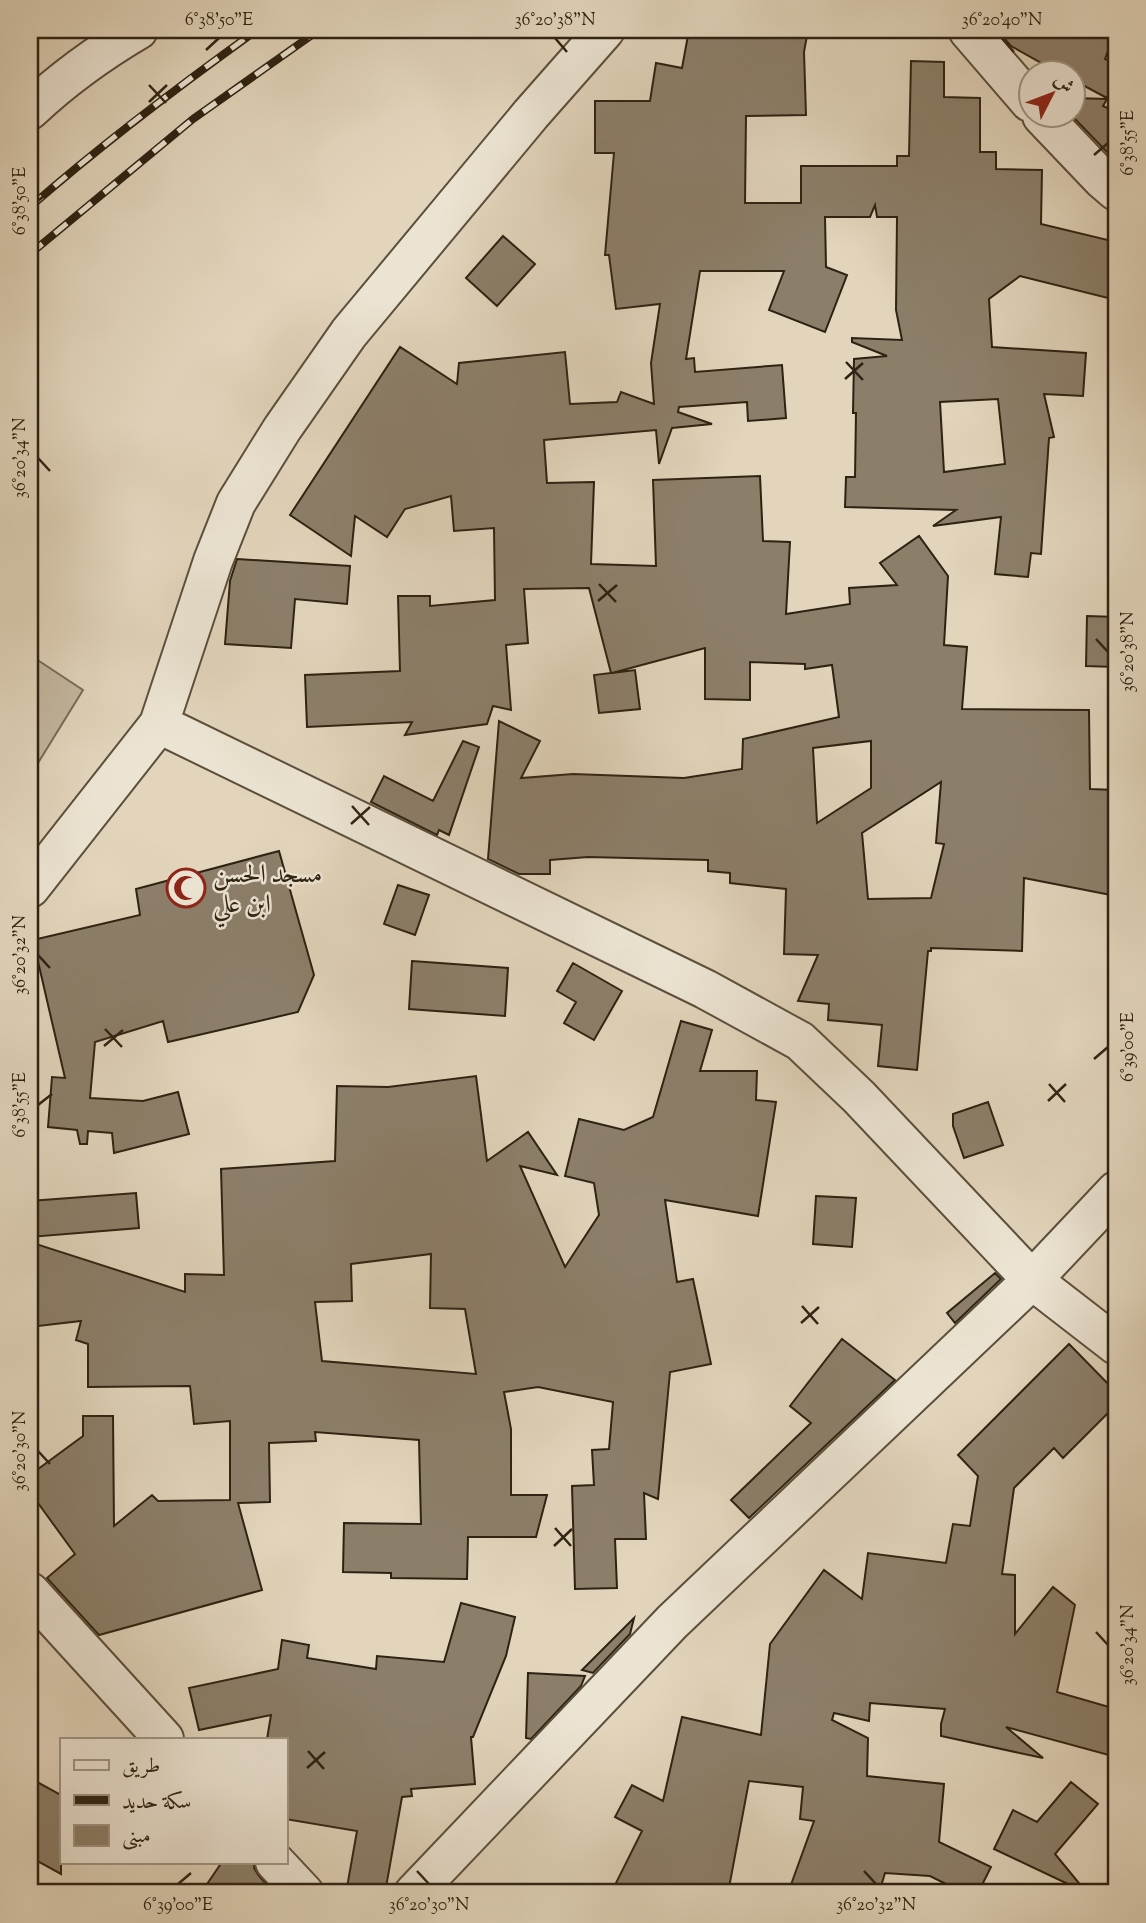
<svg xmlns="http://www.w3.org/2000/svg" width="1146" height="1923" viewBox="0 0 1146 1923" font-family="'Sorts Mill Goudy',Amiri,serif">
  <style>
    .green { fill: #c3b79f; stroke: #786c58; stroke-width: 2 }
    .building { fill: #8c7f6a; stroke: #2e2212; stroke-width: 2; fill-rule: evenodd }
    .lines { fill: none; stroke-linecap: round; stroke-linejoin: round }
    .minor-casing { stroke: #5b4f3c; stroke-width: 42 }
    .minor { stroke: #ece4d3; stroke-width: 38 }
    .rail-casing { stroke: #2e2212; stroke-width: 8 }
    .rail { stroke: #ece4d3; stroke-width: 5; stroke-dasharray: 16; stroke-linecap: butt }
    .ticks { fill: none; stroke: #2e2212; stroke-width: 2.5 }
    .labels { text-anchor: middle; stroke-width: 5; stroke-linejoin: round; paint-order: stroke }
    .poi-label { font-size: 26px; fill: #2e2212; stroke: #ece4d3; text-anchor: start }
    .neatline { fill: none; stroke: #2e2212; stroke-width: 2.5 }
    .ticks-label { font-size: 18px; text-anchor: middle; fill: #2e2212 }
  </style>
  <rect width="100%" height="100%" fill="#e2d5bc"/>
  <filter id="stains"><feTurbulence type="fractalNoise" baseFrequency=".00286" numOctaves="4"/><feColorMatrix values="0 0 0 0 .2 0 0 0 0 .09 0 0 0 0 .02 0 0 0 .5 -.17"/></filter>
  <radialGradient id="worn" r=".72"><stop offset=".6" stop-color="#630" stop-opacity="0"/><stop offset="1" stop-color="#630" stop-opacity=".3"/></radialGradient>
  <!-- green -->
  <path class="green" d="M30,655l53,35 -53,86z"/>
  <!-- building -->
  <path class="building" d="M689,30h119l-4,22 2,63 -60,1 -1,87h56v-37h96v-10h12l2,-95 33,1v35l36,1v54h16v17l46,1 -1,54 75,18v58l-96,-24 -31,23 3,48 94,6 -3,43 -39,-2 10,43 -5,1 -8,116 -10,-1 -3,24 -33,-3 6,-57 -68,9 23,-16 -111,-3 1,-30h9l1,-64h-3l1,-54 33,-3 -35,-14v-4l50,2 -6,-30 1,-93h-20l-2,-12 -5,12h-45l1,50 21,8 -22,57 -56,-22 15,-39h-84l-14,88 8,-1 1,14 87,-7 4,53 -38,3 -1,-19 -68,5 -1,5 34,12 -40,4 -13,36 -3,-34 -112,10 3,43 47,-1 -3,82 65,2 -3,-86 107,-4 3,65 27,1 -4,72 64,-10 -1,-16 48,-3 -17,-22 39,-27 29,40 -4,69 23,2 -5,62 127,1 1,79 26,1v106l-92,-18 -2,73 -91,-3v3h-3l-11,119 -39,-4 4,-41 -54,-5 1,-16 -31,-3 20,-46 -34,-1 2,-65 -56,-6v-10l-22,-2v-11l-120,-3 -38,3v14h-31l-31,-15 11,-138 41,20 -19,37 52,-4 111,4 58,-9 1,-30 96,-22 -7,-52 -27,4v-5l-55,-2v38l-45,-1v-51l-93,25 23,-3 5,39 -41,4 -5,-38 17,-2 -22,-85 -65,1 4,54 -22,2 5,65 -18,-4 -6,18 -82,11 7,-13 -105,5 -2,-52 95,-4 -2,-75h32v10l65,-6 -1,-72 -40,3 -3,-35 -46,13 -18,28 -32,-21 -4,40 -61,-41 110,-168 57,37 2,-21 106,-11 5,52 47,-2 4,-10 33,12 -3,-41 9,-59 -44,5 -7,-54h-4l9,-102h-19v-52h55l6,-38 26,5zM998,399l7,65 -61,8 -4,-70zM871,741v47l-54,35 -4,-75zM941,782l-5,61 8,1 -13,54 -63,1 -6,-66z
    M997,30h119l-11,29 11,5v13l-9,21 -34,-18v-6h-12l-50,-28z
    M1073,98l34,1 -4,7 13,6v46l-8,-5 -36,-37z
    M503,236l32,28 -38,42 -31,-28z
    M237,559l113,7 -3,38 -52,-5 -4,49 -66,-4 5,-63z
    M1087,616l29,1v50l-30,-1z
    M463,741l16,6 -30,88 -10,-5 -2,5 -66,-33 13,-26 49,25z
    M279,851l35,124 -16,37 -130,30 -5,-21 -68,21 -5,56 53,3 35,-9 11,42 -75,19 -2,-20 -24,-2 -1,13h-7l-3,-14 -29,-3 4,-50 13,1 -32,-138 107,-25 -4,-26z
    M398,885l31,10 -14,40 -31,-11z
    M412,961l96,7 -3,48 -96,-7z
    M573,963l49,28 -28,49 -30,-17 12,-21 -19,-11z
    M681,1021l31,9 -12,41h57l-1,29 20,2 -18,114 -93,-16 12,82 16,-3 18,85 -41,8 -12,127 -14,-6 2,46h-31l2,49 -42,1 -3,-103 22,-1 -2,-35 17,-1 4,-47 -75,-15 -34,5 7,37v66h36l-11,42h-68l-1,42 -76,-1v-5l-48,-1 1,-49 77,1 -2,-84 -104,-8 1,9 -47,2 1,59 -32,1 24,87 -163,45 -52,-57 28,-24 -45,-62v-17l53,-39v-20h30l1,110 38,-31 6,6 72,-1v-79l-36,3 -4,-38 -102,1v-43l-12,-4 5,-19 -51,6v-85l155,50v-18l39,1 -3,-106 114,-8 2,-75 51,1 88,-11 11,85 41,-29 29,43 -37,-9 45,101 34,-52 -5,-32 -29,-7 14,-57 45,11 29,-13zM431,1254l-1,54 35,1 11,65 -154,-13 -7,-59 37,-1 -1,-37z
    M988,1102l15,43 -39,13 -11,-32v-12z
    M136,1193l3,35 -109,9v-36z
    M816,1196l40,2 -4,49 -39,-3z
    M995,1273l6,6 -46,44 -8,-10z
    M842,1339l53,41 -146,138 -18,-18 80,-77 -21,-17z
    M1069,1344l47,48v13l-53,53 -9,-10 -40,40 -12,86 13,1v59l38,-47 22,18 -18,87 59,17v48l-110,-30 37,31 -102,-22v-12l4,-15 -75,-6 -1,18 -35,-8 -2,7 36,18 -1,38 77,8 -5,58 52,25 -13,26h-14l-34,-17 -45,-3 -6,20h-91l26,-72 -14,-2 3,-32 -54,-6 -21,112h-92l-20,-10 26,-52 -27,-14 17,-32 31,16 19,-84 79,18 9,-91 54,-74 38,29 6,-46 78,10 7,-39 17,2 8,-50 -20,-21z
    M461,1603l54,14 -9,39 -33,81h-2l4,47 -64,5 1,7 -10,1 -17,96h-39l11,-62 -72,-12v-80h-18l4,-24 -72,15 -10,-42 89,-19 4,-29 27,5 -2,13 69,11 1,-13 67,6z
    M634,1618l-4,16 -37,39 -11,-3z
    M528,1673l57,3 -4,10 -50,53 -5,-1z
    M30,1778l31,17v79l-31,-17z
    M1071,1782l27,22 -43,50 32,39 -93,-44 19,-39 24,12z
    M222,1862h32v6l5,8 15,17h-73z"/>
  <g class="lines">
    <defs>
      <path id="minor" d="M968,30l62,72
        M30,110c33,-31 69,-57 108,-80
        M1042,116l60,63 14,12
        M159,724l546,265 95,52 59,56 173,183 84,65
        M30,888l129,-164 54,-163 23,-58 46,-74 67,-96 182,-219 74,-84
        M30,1592l134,147
        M275,1862l29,31
        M414,1893l258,-271 360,-342 84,-89"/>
    </defs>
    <!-- minor casing -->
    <use href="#minor" class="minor-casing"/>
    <!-- minor -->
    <use href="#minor" class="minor"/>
    <defs>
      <path id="rail" d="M30,207c72,-63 149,-121 227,-177
        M30,254l163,-135 126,-89"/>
    </defs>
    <!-- rail casing -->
    <use href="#rail" class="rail-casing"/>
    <!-- rail -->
    <use href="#rail" class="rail"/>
  </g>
  <!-- ticks -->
  <path class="ticks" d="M555,38l12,14M1002,38l12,14M206,50l13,-12M149,85l17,18M149,102l18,-17M1094,155l14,-12M38,201l14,-12M846,362l17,18M845,379l18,-16M38,458l12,13M599,584l17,18M598,601l19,-16M1096,639l12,13M352,806l17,19M351,824l19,-17M38,955l12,13M105,1029l17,18M104,1046l19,-16M1094,1059l14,-12M1049,1084l16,18M1048,1101l18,-17M38,1105l14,-11M802,1306l16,18M801,1323l18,-16M38,1451l12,13M555,1528l16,18M554,1546l18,-17M1096,1632l12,13M308,1751l16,18M307,1768l18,-16M417,1871l12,13M864,1871l12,13M178,1884l13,-11"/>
  <!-- icons -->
  <defs>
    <symbol id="mosque-ring" viewBox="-11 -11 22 22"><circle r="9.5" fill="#ece4d3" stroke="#8f2418" stroke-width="1.5"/><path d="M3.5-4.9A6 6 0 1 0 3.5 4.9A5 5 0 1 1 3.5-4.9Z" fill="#8f2418"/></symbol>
  </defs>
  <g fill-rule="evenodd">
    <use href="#mosque-ring" x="164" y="866" width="44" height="44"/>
  </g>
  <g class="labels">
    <!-- poi labels -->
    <g class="poi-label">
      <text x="213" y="882">مسجد الحسن<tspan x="213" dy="30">ابن علي</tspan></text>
    </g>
  </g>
  <!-- margin -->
  <rect width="1146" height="1923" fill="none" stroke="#e2d5bc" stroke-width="77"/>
  <!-- legend -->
  <rect x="60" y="1738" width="228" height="126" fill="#ece4d3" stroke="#a09686" stroke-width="2"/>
  <rect x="74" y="1760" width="35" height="10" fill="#ece4d3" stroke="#a09686" stroke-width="2"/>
  <text x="122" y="1772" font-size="21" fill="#2e2212">طريق</text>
  <rect x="74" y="1795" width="35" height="10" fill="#2e2212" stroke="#a09686" stroke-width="2"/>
  <text x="122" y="1808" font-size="21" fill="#2e2212">سكة حديد</text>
  <rect x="74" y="1825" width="35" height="21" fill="#8c7f6a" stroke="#a09686" stroke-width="2"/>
  <text x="122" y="1842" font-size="21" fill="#2e2212">مبنى</text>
  <!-- north arrow -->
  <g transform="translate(1052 94) rotate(48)"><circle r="33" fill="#ece4d3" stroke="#a09686" stroke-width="2"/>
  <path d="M0-5L12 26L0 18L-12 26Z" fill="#8f2418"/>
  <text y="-10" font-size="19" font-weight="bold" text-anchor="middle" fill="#2e2212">ش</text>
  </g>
  <rect x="38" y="38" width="1070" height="1846" class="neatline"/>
  <g class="ticks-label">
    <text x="219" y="25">6°38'50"E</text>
    <text x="555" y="25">36°20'38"N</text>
    <text x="1002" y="25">36°20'40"N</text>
    <text transform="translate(1127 143) rotate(-90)" y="6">6°38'55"E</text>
    <text transform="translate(19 201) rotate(-90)" y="6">6°38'50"E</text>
    <text transform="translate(19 458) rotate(-90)" y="6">36°20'34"N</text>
    <text transform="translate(1127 652) rotate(-90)" y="6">36°20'38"N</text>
    <text transform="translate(19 955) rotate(-90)" y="6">36°20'32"N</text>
    <text transform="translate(1127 1047) rotate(-90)" y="6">6°39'00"E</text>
    <text transform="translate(19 1105) rotate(-90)" y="6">6°38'55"E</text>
    <text transform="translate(19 1451) rotate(-90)" y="6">36°20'30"N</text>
    <text transform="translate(1127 1645) rotate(-90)" y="6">36°20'34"N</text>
    <text x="178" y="1910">6°39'00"E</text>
    <text x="429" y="1910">36°20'30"N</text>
    <text x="876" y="1910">36°20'32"N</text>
  </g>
  <rect width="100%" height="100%" filter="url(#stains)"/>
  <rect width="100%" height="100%" fill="url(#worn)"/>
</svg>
